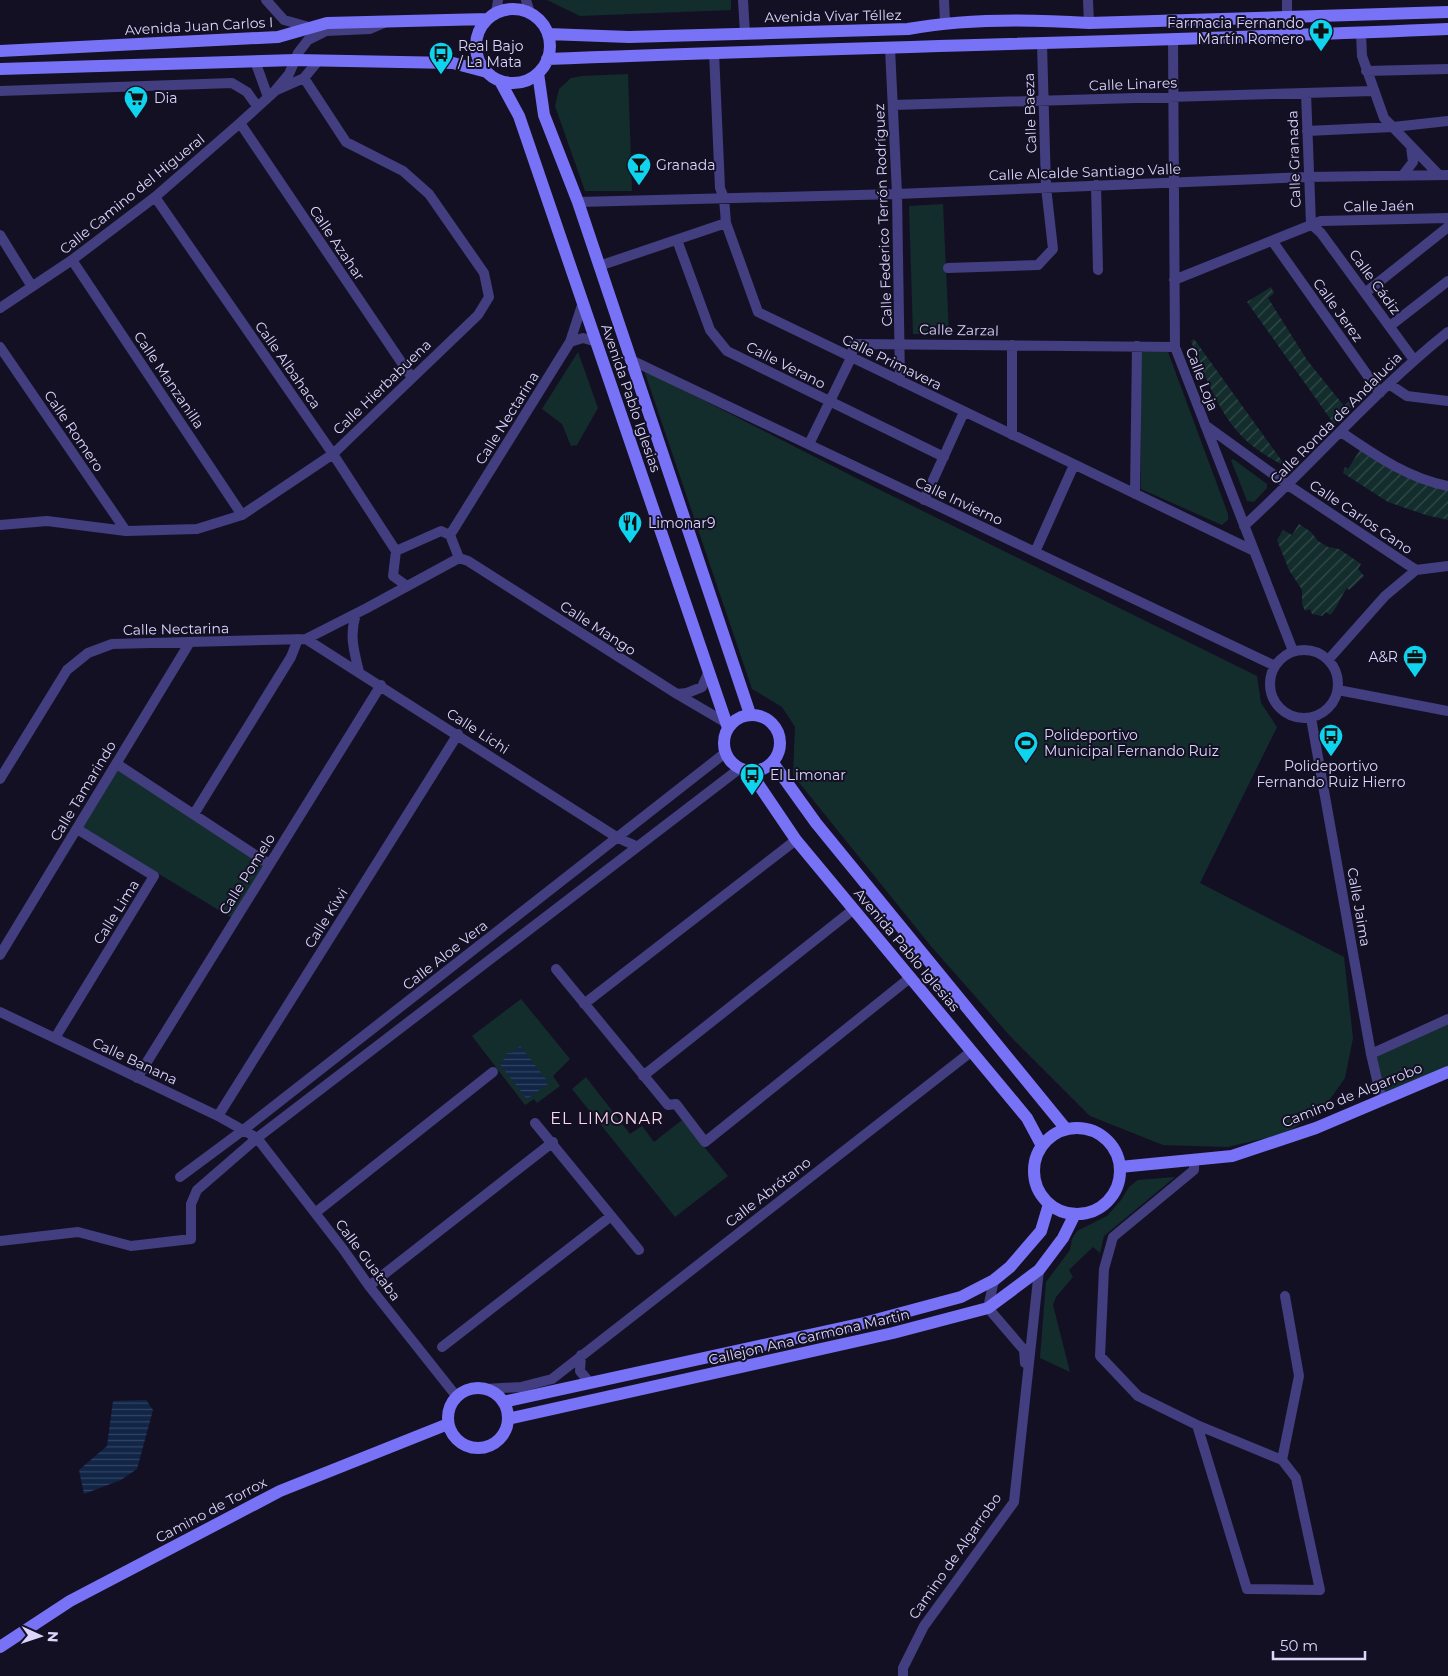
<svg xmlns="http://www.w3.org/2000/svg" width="1448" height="1676" viewBox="0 0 1448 1676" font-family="Montserrat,sans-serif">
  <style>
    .green { fill: #132d2d }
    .garden { fill: url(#garden-furrows) }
    .water { fill: url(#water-rules) }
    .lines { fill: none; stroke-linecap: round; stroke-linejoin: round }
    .street { stroke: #423e80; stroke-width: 10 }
    .secondary { stroke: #7873f6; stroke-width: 12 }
    .labels { text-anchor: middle; stroke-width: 4; stroke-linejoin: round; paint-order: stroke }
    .street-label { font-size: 14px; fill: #dbd6fc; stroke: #141024 }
    .poi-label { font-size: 14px; fill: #dbd6fc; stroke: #141024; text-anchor: start }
    .quarter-label { font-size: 16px; letter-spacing: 1px; fill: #fcd7ee; stroke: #141024 }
  </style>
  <defs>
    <pattern id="garden-furrows" width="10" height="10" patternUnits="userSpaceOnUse" patternTransform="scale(1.25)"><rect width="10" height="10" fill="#132d2d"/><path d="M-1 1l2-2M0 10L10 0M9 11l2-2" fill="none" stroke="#354b4c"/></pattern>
    <pattern id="water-rules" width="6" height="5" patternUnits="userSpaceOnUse" patternTransform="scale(1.25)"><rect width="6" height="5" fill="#112547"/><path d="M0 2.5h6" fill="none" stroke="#334462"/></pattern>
  </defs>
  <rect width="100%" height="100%" fill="#141024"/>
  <!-- green -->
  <path class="green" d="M547,0h184v10l-151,6z
    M628,74l4,117h-47l-30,-85 4,-17 12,-11 11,-2z
    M943,204l6,130h-36l-4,-128z
    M578,352l20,56 -21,37 -6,1 -9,-22 -20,-15z
    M1141,352h27l60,162v6l-6,5 -81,-36z
    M644,370l216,110 397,196 4,27 16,24 -77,156 144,74 9,81 -8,40 -22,31 -37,24 -58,14 -65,-2 -73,-29 -79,-79 -81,-92 -137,-170 2,-48 -13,-20 -30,-18z
    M1233,459l34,25v4l-13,14 -7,-1 -16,-41z
    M118,769l146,95 -32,54 -151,-91z
    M521,999l49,60 -17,17 7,10 -23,17 -3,-4 -9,6 -53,-69z
    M1448,1022v47l-64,29 -10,-42z
    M586,1077l44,57 12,-8 12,16 28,-22 46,56 -53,41 -103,-128z
    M1175,1177l-71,59 -4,17 -7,-6 -24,23 4,7 -17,20 -3,8 17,67 -30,-14 6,-76 24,-32 2,-11 5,-8 30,-15 14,-16 8,-13 9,-7z"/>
  <!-- garden -->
  <path class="garden" d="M1271,287l3,6 -6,5 39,62 37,46 23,-21 3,4 -36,35 -87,-122z
    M1194,339l93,129c-11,-7 -23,-13 -33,-21 -34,-26 -47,-68 -63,-106z
    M1360,450c32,21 50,32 88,40v30l-22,-5 -38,-13 -45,-29 2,-6 3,2z
    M1299,524l12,8 7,9 10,6 11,2 22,15 -3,5 6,7 -15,14 -2,-2c-7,9 -9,19 -17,27l-4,-3 -4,4 -10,-2 -2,-5 -5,2 -3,-7v-14l-13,-20 -12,-30 6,-10 9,5z"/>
  <!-- water -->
  <path class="water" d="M520,1046l29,37 -22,16 -28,-36 8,-6v-4h5z
    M146,1400l7,10 -16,59 -16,11 -37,14 -5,-24 28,-24 6,-45z"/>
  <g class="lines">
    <!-- street -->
    <path class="street" d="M266,0l18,20 25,7
      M526,0l4,13
      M743,0l2,34
      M944,0l1,22
      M1088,0l1,23
      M1287,0v17
      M496,13l2,-13
      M1361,33l1,23 22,62 55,57
      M1173,40l2,307 118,304
      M890,48l7,146 3,187
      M714,52l6,136 4,10 2,25 32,89 496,239
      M255,61l13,36
      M1366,71l82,-2
      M277,90l27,-12 14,-17
      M0,91l232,-8 15,9 10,14
      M1306,93l5,131
      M893,105l480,-14
      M240,123l172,255
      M1307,131l86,-4 55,-6
      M1403,175l10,-13 -2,-15
      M1096,185l2,85
      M155,197l178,257 63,97
      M578,202l319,-8 410,-17 141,-2
      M1311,224l10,9 93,127
      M0,235l31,50
      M677,240l33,90 17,21 217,106
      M1273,242l107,151
      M72,260l170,255
      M599,266l127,-43
      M948,268l90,-3 15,-16 -7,-62 -4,-143
      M1174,280l147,-59 127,-3
      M1365,293l83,-66
      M0,308l72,-48 83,-63 85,-74 34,-31 15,-18 9,-21 10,-13 18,-9 44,-2 14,-6
      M1390,326l58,-45
      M570,342l13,-4 14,4
      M0,347l126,184
      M631,360l644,306
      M1389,384l18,12 41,5
      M1205,425l83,60 128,85 32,-4
      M1341,432c34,23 66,46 107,54
      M1012,435v-90
      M809,444l42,-86 3,-14 321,3
      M1135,494l2,-148
      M924,500l40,-88
      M0,525l47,-4 79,10 71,-2 45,-14 91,-61 145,-139 11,-18 -5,-24 -55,-79 -26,-23 -57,-29 -42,-64
      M1244,526c69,-63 131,-136 204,-194
      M450,535l120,-193 13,-40
      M1035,552l39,-87
      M459,558l9,3 209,133 46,27
      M356,614c-7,21 -2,37 3,58
      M306,639l312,199 18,8
      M1270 684a34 34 0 1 1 68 0a34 34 0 1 1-68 0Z
      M1329,659l56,-63 31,-26
      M1338,690l110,21
      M677,694l10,-1 15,-6 6,-14
      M1311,718l60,336 11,47
      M117,764l152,100
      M0,779l67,-109 21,-17 24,-9 194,-5 61,-31 92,-50 -9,-23 -9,-4 -45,20 -3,25 14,10
      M194,814l97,-157 7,-18
      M0,955l190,-313
      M556,969l112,136 8,-1 29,38 206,-165
      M584,1004l212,-164
      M0,1012l218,104 39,22 86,111 26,37 88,111
      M55,1038l99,-162 -77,-47
      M1371,1054l77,-35
      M643,1076l211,-167
      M137,1078l244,-393
      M218,1116l240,-382
      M535,1123l104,127
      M1194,1160v10l-81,67 -9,32 -4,87 38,40 59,29
      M180,1177l62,-46 483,-378
      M315,1213l178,-141
      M0,1241l78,-9 53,14 60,-7v-35l6,-14 60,-52 482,-369
      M994,1280l-6,28 36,42 1,13
      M369,1286l184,-144
      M442,1347l169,-131
      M581,1355l-1,16 10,12
      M485,1389l36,-2 31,-8 420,-328
      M1197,1425l85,35 14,18 24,112 -73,-1z
      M1282,1460l17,-84 -14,-80
      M903,1676v-8l21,-42 90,-124 25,-232"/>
    <!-- secondary -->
    <path class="secondary" d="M476 46a37 37 0 1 1 74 0a37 37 0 1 1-74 0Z
      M548,34l81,3 279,-8c59,-11 121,-10 181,-6l359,-11
      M0,51l278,-14 49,-14 160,-4
      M547,59c301,-12 601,-17 901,-30
      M0,69l295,-9 158,3 34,9
      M538,73l6,42 34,87 172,512
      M500,81l19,35 209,612
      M724 743a28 28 0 1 1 56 0a28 28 0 1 1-56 0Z
      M773,763l43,60 250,306
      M750,772l46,68 231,278 15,28
      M1034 1171a43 43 0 1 1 86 0a43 43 0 1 1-86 0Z
      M1120,1167l112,-11 84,-28 132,-56
      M448 1418a30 30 0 1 1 60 0a30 30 0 1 1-60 0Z
      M503,1402l361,-79 97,-26 33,-17 16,-13 31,-36 8,-27
      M508,1419l385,-86 95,-25 51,-38 24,-32 12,-24
      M0,1647l70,-46 210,-110 168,-67"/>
  </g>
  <!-- icons -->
  <defs>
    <symbol id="pharmacy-pin" viewBox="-11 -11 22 30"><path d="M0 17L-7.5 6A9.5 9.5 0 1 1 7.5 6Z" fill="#10d4ee" stroke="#141024"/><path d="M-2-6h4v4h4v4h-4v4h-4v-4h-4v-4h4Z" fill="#111"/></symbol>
    <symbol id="bus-pin" viewBox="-11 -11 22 30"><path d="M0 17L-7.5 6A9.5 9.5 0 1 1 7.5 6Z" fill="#10d4ee" stroke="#141024"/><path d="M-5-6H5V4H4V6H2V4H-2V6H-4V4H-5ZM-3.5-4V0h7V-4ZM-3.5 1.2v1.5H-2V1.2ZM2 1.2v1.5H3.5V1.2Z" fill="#111"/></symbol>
    <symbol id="supermarket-pin" viewBox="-11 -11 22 30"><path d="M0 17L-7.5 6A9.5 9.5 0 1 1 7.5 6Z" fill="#10d4ee" stroke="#141024"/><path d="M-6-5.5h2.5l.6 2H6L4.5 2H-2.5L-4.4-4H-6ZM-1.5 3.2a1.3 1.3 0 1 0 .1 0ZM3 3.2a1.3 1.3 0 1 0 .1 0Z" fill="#111"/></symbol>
    <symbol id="bar-pin" viewBox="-11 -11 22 30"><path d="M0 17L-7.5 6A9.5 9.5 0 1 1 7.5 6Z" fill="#10d4ee" stroke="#141024"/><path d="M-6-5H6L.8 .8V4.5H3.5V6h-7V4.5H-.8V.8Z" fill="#111"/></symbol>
    <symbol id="restaurant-pin" viewBox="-11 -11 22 30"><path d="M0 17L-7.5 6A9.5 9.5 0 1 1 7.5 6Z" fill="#10d4ee" stroke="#141024"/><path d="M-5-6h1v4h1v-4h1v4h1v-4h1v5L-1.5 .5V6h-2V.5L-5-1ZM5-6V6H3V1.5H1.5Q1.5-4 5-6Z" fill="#111"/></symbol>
    <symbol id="office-pin" viewBox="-11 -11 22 30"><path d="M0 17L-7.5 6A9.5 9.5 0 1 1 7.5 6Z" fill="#10d4ee" stroke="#141024"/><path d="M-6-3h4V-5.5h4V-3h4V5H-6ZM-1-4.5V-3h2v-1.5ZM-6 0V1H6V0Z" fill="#111"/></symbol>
    <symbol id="stadium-pin" viewBox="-11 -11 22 30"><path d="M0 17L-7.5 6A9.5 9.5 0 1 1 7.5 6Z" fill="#10d4ee" stroke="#141024"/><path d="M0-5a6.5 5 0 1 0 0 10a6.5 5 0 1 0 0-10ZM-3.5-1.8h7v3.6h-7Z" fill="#111"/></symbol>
  </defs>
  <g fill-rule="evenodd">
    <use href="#pharmacy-pin" x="1307" y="17" width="28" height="38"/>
    <use href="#bus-pin" x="427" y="40" width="28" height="38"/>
    <use href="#supermarket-pin" x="122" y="84" width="28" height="38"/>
    <use href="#bar-pin" x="625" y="151" width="28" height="38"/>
    <use href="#restaurant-pin" x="616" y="509" width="28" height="38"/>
    <use href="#office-pin" x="1401" y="643" width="28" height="38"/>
    <use href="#bus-pin" x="1317" y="722" width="28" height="38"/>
    <use href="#stadium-pin" x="1012" y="729" width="28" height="38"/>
    <use href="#bus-pin" x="738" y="761" width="28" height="38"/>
  </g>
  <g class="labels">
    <!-- street labels -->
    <g class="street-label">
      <text transform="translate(833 16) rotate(-1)" y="5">Avenida Vivar Téllez</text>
      <text transform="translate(199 26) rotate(-3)" y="5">Avenida Juan Carlos I</text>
      <text transform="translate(1133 84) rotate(-2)" y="5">Calle Linares</text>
      <text transform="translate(1030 113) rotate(-92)" y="5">Calle Baeza</text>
      <text transform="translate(1294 159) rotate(-92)" y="5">Calle Granada</text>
      <text transform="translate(1085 172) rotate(-2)" y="5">Calle Alcalde Santiago Valle</text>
      <text transform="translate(132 194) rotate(-39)" y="5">Calle Camino del Higueral</text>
      <text transform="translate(1379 206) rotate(-1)" y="5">Calle Jaén</text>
      <text transform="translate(883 215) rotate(-92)" y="5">Calle Federico Terrón Rodríguez</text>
      <text transform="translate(337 243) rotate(56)" y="5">Calle Azahar</text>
      <text transform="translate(1375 282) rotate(54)" y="5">Calle Cádiz</text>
      <text transform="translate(1338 310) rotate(54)" y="5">Calle Jerez</text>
      <text transform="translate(959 330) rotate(1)" y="5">Calle Zarzal</text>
      <text transform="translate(892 362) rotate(26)" y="5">Calle Primavera</text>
      <text transform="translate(288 365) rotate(55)" y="5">Calle Albahaca</text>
      <text transform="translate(786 365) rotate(27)" y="5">Calle Verano</text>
      <text transform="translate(1202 379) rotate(69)" y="5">Calle Loja</text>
      <text transform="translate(169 380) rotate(56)" y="5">Calle Manzanilla</text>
      <text transform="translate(382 387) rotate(-44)" y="5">Calle Hierbabuena</text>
      <text transform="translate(631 398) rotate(71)" y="5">Avenida Pablo Iglesias</text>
      <text transform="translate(507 418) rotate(-58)" y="5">Calle Nectarina</text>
      <text transform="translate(1336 418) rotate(-45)" y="5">Calle Ronda de Andalucia</text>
      <text transform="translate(74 431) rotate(56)" y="5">Calle Romero</text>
      <text transform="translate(959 501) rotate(25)" y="5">Calle Invierno</text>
      <text transform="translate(1361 517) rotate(34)" y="5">Calle Carlos Cano</text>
      <text transform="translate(598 628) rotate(33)" y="5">Calle Mango</text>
      <text transform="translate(176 629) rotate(-1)" y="5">Calle Nectarina</text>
      <text transform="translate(478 731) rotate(33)" y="5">Calle Lichi</text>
      <text transform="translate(83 791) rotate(-59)" y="5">Calle Tamarindo</text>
      <text transform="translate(247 874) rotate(-58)" y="5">Calle Pomelo</text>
      <text transform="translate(1359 907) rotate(80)" y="5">Calle Jaima</text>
      <text transform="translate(116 912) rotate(-58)" y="5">Calle Lima</text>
      <text transform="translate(326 918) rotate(-58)" y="5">Calle Kiwi</text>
      <text transform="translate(907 950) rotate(50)" y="5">Avenida Pablo Iglesias</text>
      <text transform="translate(445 955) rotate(-38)" y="5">Calle Aloe Vera</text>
      <text transform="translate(135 1061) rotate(25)" y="5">Calle Banana</text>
      <text transform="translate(1352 1095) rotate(-22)" y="5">Camino de Algarrobo</text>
      <text transform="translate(768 1192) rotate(-38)" y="5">Calle Abrótano</text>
      <text transform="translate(368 1260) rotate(53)" y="5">Calle Guataba</text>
      <text transform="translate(809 1337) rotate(-13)" y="5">Callejon Ana Carmona Martin</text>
      <text transform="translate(211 1510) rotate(-28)" y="5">Camino de Torrox</text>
      <text transform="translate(955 1556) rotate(-55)" y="5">Camino de Algarrobo</text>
    </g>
    <!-- poi labels -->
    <g class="poi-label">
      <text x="1304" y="28" text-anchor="end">Farmacia Fernando<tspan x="1304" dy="16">Martín Romero</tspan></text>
      <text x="458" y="51">Real Bajo<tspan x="458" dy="16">/ La Mata</tspan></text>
      <text x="154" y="103">Dia</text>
      <text x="656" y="170">Granada</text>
      <text x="648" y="528">Limonar9</text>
      <text x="1398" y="662" text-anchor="end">A&amp;R</text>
      <text x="1044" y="740">Polideportivo<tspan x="1044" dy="16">Municipal Fernando Ruiz</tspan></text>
      <text x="1331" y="771" text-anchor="middle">Polideportivo<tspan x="1331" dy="16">Fernando Ruiz Hierro</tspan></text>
      <text x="770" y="780">El Limonar</text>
    </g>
    <!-- quarter labels -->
    <g class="quarter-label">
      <text x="607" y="1124">EL LIMONAR</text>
    </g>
  </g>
  <!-- north arrow -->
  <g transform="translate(40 1636) rotate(93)" stroke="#141024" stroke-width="4" paint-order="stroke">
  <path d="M0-4L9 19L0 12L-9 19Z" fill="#dbd6fc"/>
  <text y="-8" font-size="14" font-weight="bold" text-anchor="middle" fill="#dbd6fc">N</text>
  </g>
  <!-- scale -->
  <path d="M1273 1651v8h92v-8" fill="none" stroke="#dbd6fc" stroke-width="2.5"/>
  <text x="1280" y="1651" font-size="15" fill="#dbd6fc" stroke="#141024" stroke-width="4" paint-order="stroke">50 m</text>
</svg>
